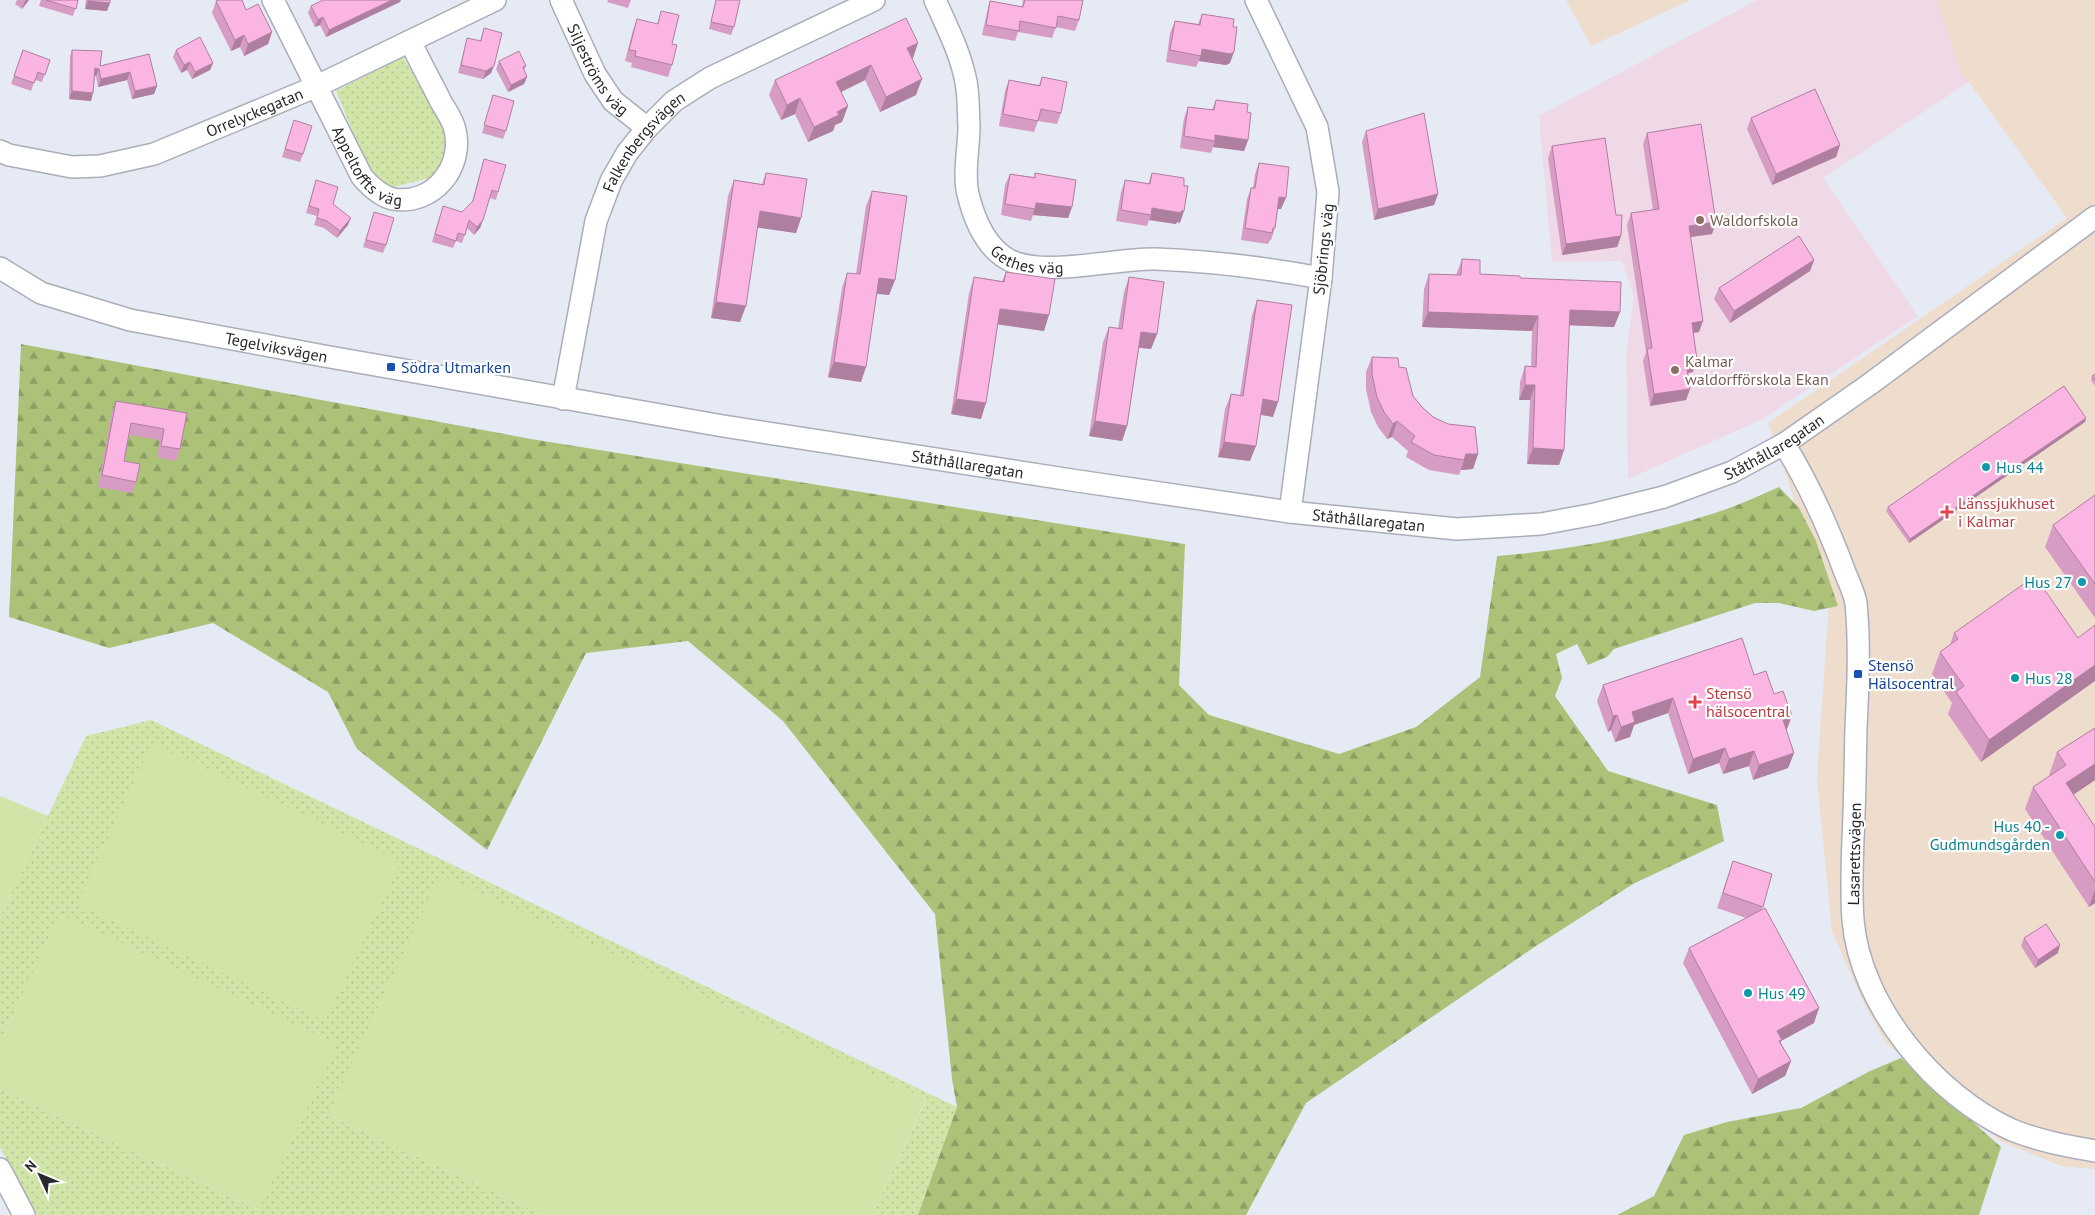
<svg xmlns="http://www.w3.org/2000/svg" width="2095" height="1215" viewBox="0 0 2095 1215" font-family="'PT Sans',sans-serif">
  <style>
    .education { fill: #efd9e6 }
    .medical { fill: #edc }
    .grass { fill: url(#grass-dots) }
    .forest { fill: url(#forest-firs) }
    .green { fill: #d2e5a8 }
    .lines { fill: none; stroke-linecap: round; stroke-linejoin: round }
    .street-casing { stroke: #abaeb9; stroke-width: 24 }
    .street { stroke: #fff; stroke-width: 21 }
    .wall { fill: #d79cc3 }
    .shaded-wall { fill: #af7f9f }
    .building { fill: #fab5e3; stroke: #af7f9f }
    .education-dot { fill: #8d6e63; stroke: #fff; stroke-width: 2 }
    .transit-dot { fill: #1a4fb4; stroke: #fff; stroke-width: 2 }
    .culture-dot { fill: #0f9aa8; stroke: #fff; stroke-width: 2 }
    .health-dot { fill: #e0444e; stroke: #fff; stroke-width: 2 }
    .labels { text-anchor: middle; stroke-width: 4.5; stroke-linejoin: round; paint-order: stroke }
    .street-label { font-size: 16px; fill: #27292d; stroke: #fff }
    .education-label { font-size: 16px; fill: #785e54; stroke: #fff; text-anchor: start }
    .transit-label { font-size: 16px; fill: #164399; stroke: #fff; text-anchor: start }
    .culture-label { font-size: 16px; fill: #0d838f; stroke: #fff; text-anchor: start }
    .health-label { font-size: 16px; fill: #be3a42; stroke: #fff; text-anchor: start }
  </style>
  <defs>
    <pattern id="grass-dots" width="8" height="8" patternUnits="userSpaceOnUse" patternTransform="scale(1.25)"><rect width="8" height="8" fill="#d2e5a8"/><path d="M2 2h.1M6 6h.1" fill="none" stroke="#b4c491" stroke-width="1.8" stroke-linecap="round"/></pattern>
    <pattern id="forest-firs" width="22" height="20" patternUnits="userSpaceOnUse" patternTransform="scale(1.25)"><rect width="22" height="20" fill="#adc279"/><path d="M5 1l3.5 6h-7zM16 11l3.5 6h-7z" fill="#8d9e64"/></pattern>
  </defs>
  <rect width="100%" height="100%" fill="#e6eaf5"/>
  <!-- education -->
  <path class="education" d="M1757,0h196l31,72 -161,106 95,138 -157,104 -133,59 -2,-126 8,-55 -12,-37 -70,1 -13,-146z"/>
  <!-- medical -->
  <path class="medical" d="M1566,0h125l-100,46z
    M1936,0h159v1169l-34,-3 -61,-25 -114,-98 -19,-33 -35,-78 -15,-154 12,-177 -61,-178 299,-205 -106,-147z"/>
  <!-- grass -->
  <path class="grass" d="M403,57l39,67 5,23 -2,13 -12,17 -39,10 -14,-7 -15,-18 -29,-71z
    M151,720l806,387 -39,108h-46l54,-115 -598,15 215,100h-506l-37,-68v-58l259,121 -199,-295 -60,128v-126l86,-181z"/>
  <!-- forest -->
  <path class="forest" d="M21,344l510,95 654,105 -6,141 30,30 130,39 77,-27 64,-50 17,-121c74,-6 147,-20 218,-43 22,-7 43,-17 64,-26l20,21 17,33 22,65 -24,5 -35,-8h-24l-141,46 -7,8 -19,8 -11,-21 -21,10 6,24 -7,18 53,75 109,34 7,36 -91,43 -97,62 -230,157 -60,112h-328l39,-108 -5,-28 -17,-165 -152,-193 -95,-80 -102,12 -99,197 -130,-101 -29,-57 -115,-69 -104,25 -100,-31z
    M1901,1058l100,89 -22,68h-362l37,-19 30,-61 43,-13 74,-14 69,-37z"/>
  <!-- green -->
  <path class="green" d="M152,743l249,118 -76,160 -248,-117z
    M0,796l48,20 -48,101z
    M440,874l486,225 -54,116h-329l-215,-100z
    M60,914l277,130 -78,166 -259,-121v-46z"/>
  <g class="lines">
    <defs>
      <g id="street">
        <path id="s1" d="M273,0l89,177c8,9 18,19 31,22 40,7 71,-32 62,-69 -2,-10 -9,-19 -14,-28 -10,-20 -21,-40 -31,-61"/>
        <path id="s2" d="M561,0l34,74 18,27 34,27"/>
        <path id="s3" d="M935,0c11,25 24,50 30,77 4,15 3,34 4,49 0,22 -6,48 -1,68 6,25 17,53 41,66 33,18 107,-2 146,-1 55,2 112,9 166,19"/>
        <path d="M1256,0l61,127 11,65 -7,86 -31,234"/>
        <path id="s4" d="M0,151l9,4 63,12 28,-1 54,-12 161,-67 180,-87"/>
        <path id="s5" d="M0,268l41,25 89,27 194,36 399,70 355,55 212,31 167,17 84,-5 54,-10 69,-17 68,-25 52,-28 86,-60 225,-167"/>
        <path id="s6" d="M563,399l33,-178 15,-40 16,-28 20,-25 27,-27 36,-23 164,-78"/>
        <path d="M1784,444c24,38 43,81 59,123 4,12 11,24 13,36 4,42 2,83 0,125 -1,37 -1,74 -3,111 -1,27 -2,54 0,81 7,86 83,176 159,210 27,11 55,16 83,21"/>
        <path d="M0,1169l24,46"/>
      </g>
    </defs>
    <!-- street casing -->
    <use href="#street" class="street-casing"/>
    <!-- street -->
    <use href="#street" class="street"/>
  </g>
  <!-- wall -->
  <path class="wall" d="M17,0h12l-7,9 -7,-5z
    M41,0h37l-5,16 -34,-10z
    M86,0h24l-3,11 -22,-2z
    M608,0h23l-3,8 -21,-6z
    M716,0h24l-6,27 -3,8 -22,-6z
    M1023,0h60l-4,20 -4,11 -19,-4 -4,11 -34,-6 -3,9 -33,-6 5,-23 3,-11 32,6z
    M216,1l30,9 26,22 -4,12 -24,12 -4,-9 -9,4 -19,-38z
    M400,2l-74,35 -6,-12 -5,2 -7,-14 3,-7z
    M661,11l11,33v21l-4,12 -37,-10 1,-4 -7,-2 8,-31 4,-11 20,5z
    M1202,14l28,49 -4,2 -27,-4 -3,6 -30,-5 4,-29 5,-12 23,3z
    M484,28l7,45 -8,6 -25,-6 7,-27 2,-8 13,3z
    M23,50l27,10 -8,22 -7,-2 -4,11 -20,-7z
    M72,50l28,16 49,-12 8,32 -3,8 -22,5 -5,-19 -29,7 -2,-11h-1l-4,25 -22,-2 1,-42z
    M176,50l37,13 -3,7 -18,9 -5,-9 -6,3 -8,-16z
    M912,58l4,37 -36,17 -15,-32 -24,12 7,14 -6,16 -7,3 -2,6 -25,11 -13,-28 -14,6 -12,-25 6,-15 138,-22z
    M499,61l27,5 -2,4 3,7 -3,7 -16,8 -12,-23z
    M1042,77l19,36 -4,11 -19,-3 -4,11 -35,-6 6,-35 4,-11 30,5z
    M493,95l13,36 -3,8 -21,-6z
    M1216,100l31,12 1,28 -4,11 -31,-4 -2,6 -31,-5 4,-30 4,-11 24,3z
    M1751,118l89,27 -4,12 -64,28 -25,-56z
    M294,120l9,34 -3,8 -18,-5z
    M1366,131l72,63 -4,11 -60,15 -12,-78z
    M1647,133l69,89 -4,12 -22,3 9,95 -6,1v39l-5,1 2,16 -4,11 -36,6 -7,-45 3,-9 -19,-127 4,-12 22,-3 -10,-66z
    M1552,146l64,69 5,21 -4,11 -55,8 -14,-97z
    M484,159l14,33 -2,8 -6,-2 -10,30 -6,7 -7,-7 -5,15 -6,-2 -3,7 -21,-6 11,-36 19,6 10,-10z
    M1259,163l22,46h-3l-3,19 -4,12h-1l-2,4 -27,-4 6,-41 4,-11h2l2,-14z
    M766,173l35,45 -5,15 -39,-6 -17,95 -29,-4 17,-122 6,-16 28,4z
    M1035,173l37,34 -4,11 -35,-3 -2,6 -30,-6 4,-30 5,-11 24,3z
    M1152,173l28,50 -3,-1 -1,2 -27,-4 -2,6 -31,-5 5,-29 4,-12 23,4z
    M316,180l32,45 -11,13 -13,-10 -10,-3 3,-9 -11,-3z
    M872,191l23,89 -6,15 -12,-1 -16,88 -33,-5 14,-89 5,-15 9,1 10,-68z
    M374,212l12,33 -3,8 -20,-6z
    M1462,259l18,15 40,4 100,34 -6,15 -45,-2 -5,125 -5,15 -32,-1 3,-64h-11l1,-18 5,-16 6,1 1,-36 -110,-4 2,-38 5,-15 27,1z
    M1814,260l-4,11 -80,52 -16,-24 5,-11z
    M1006,272l38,59 -46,-7 -17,95 -30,-5 18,-121 5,-16 28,4z
    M1129,277l28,57 -6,15 -12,-1 -12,78 -5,15 -33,-5 14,-94 6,-15 9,1 6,-36z
    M1257,300l16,117 -13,-2 -10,46 -32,-4 7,-48 6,-15 9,1 12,-80z
    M1372,357l27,10 14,29 9,11 56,47 -5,15 -12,1 -2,5 -30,-5 -23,-13 2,-6 -16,-14 -5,2 -9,-12 -7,-15 -5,-23v-17z
    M2095,374v12l-4,-6 1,-4z
    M116,401l71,12 -7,36 -4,12 -19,-4 3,-17 -31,-5 -5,26 12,21 -4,11 -34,-6 14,-75z
    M2086,418l-1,4 -176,121 -23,-32 2,-4z
    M2095,495v123l-50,-71 8,-22z
    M1954,633l124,5 -97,124 -33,-48 4,-11 -20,-29 8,-22 10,-7z
    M1754,675l20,19 18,22 -6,15 8,22 -6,15 -35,12 -4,-14 -26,8 -4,-11 -31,11 -20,-61 -34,12 -4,12 -15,5 -4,-12 -3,2 -11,-31 6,-16z
    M2095,728v52l-22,15 22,32v76l-6,4 -64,-98 8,-22 17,-11 -1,-1 8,-23z
    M1733,861l39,13 -10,35 52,114 -33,18v2l10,18 -6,15 -33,18 -69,-131 6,-15 57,-30 -29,-10z
    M2024,938l34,15 -23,15 -14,-22z"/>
  <!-- shaded-wall -->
  <path class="shaded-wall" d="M26,0h3l-7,9 3,-8z
    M392,0h9l-1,2 -74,35 3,-7z
    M88,1l22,2 -3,8 -22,-2z
    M323,17l-3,8 -5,2 3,-7z
    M272,32l-4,12 -24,12 4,-12z
    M244,35l-4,12 -9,4 4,-11z
    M918,43l-5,15 -12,5 6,-15z
    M1202,49l32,3 -4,11 -4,2 -27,-4z
    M190,62l-3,8 -6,3 3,-8z
    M213,63l-3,7 -18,9 3,-7z
    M871,65l-6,15 -34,17 5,-15z
    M494,66l-3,7 -8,6 3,-8z
    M95,68l4,1 -3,7h-4z
    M130,72l-3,8 -29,7 3,-8z
    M527,77l-3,7 -16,8 3,-7z
    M922,79l-6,16 -36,17 6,-15z
    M157,86l-3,8 -22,5 3,-8z
    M72,91l21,2 -2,8 -22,-2z
    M800,98l-5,16 -14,6 6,-15z
    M848,106l-6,16 -7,3 -2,6 -25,11 6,-15 23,-15z
    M1215,135l33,5 -4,11 -31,-4 2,-6z
    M1840,145l-4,12 -64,28 4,-11z
    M1438,194l-4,11 -60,15 4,-11z
    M1279,197l7,1 -5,11h-6z
    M1036,203l36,4 -4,11 -35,-3z
    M1152,208l29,3h3l-4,12 -3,-1 -1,2 -27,-4 2,-5z
    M760,211l41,7 -5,15 -42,-6z
    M351,218l-3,7 -11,13 3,-7z
    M483,220l-3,8 -6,7 3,-8z
    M1716,222l-4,12 -28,4 5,-12z
    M1621,236l-4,11 -55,8 4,-11z
    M1814,260l-4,11 -80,52 4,-12z
    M879,278l16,2 -6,15 -15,-2z
    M716,302l30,4 -6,16 -29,-4z
    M1000,309l49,6 -5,16 -49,-7z
    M1570,310l50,2 -6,15 -50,-2z
    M1428,312l110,4 -6,15 -110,-4z
    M1703,321l-4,11 -12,2 5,-11z
    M1141,332l16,2 -6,15 -16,-2z
    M1697,360l-4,12 -11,2 4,-12z
    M834,362l32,5 -5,15 -33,-5z
    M1525,385h10l-5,15h-11z
    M1690,389l-4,11 -36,6 4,-12z
    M956,399l30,4 -5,16 -30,-5z
    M1263,399l15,3 -5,15 -16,-3z
    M2086,418l-1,4 -176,121 1,-4z
    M1095,421l32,5 -5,15 -33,-5z
    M1397,421l-5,16 -5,2 6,-15z
    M1224,442l32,4 -6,15 -32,-4z
    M1533,448l31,2 -5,15 -32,-1z
    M1466,454h12l-5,15 -12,1z
    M2095,665v16l-114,81 8,-22z
    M1673,698l-5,15 -34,12 -4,12 -15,5 6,-15 11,-15z
    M1617,715l-6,15 -3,2 5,-16z
    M1792,716l-6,15 -3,-11z
    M1725,748l-6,15 -31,11 5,-15z
    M1754,751l-5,15 -26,8 6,-15z
    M1794,753l-6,15 -35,12 6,-15z
    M2095,764v16l-37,25 8,-22z
    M2095,890v13l-6,4z
    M2060,945l-2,8 -23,15 3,-8z
    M1819,1008l-5,15 -33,18 -5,14 1,-24z
    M1791,1061l-6,15 -33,18 6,-15z"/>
  <!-- building -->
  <path class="building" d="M46,0h32l-2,9z
    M88,0h22v3l-22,-2z
    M219,0h23l4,10 12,-6 14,28 -24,12 -4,-9 -9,5 -19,-39z
    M323,0h69l-63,30 -6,-13 -5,3 -7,-14z
    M716,0h24l-6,27 -23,-5z
    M1025,0h58l-4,20 -21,-4 -2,12 -36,-7 -1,10 -33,-6 4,-24 33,6z
    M661,11l18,4 -7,29 5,1 -5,20 -37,-9 1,-5 -7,-1 8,-31 21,5z
    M1202,14l32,5 -1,8h4l-3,25 -4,2 -28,-5 -1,7 -31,-6 5,-29 25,4z
    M906,18l12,25 -11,5 15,31 -36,18 -15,-32 -35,17 12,24 -11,6 2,3 -25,12 -14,-29 -13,7 -12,-25z
    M484,28l18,5 -8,33 -8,5 -25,-6 6,-27 14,3z
    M200,37l13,26 -18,9 -5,-10 -6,3 -8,-15z
    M23,50l27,10 -5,15 -7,-3 -4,11 -20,-7z
    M72,50l30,1 -2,15 49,-12 8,32 -22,5 -5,-19 -29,7 -2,-10 -4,-1 -2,25 -21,-2z
    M519,51l7,15 -3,1 4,10 -16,8 -12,-24z
    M1042,77l25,5 -6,31 -20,-4 -3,12 -35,-7 6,-34 31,6z
    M1815,89l25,56 -64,29 -25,-56z
    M493,95l21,6 -8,30 -22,-6z
    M1216,100l32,4 -1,8 4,1 -3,27 -33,-5v6l-31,-5 4,-29 26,3z
    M1424,113l14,81 -60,15 -12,-78z
    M294,120l18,6 -9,28 -18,-5z
    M1701,124l15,98 -27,4 14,95 -11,2 5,37 -11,2 4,27 -36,5 -7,-45 5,-1 -21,-135 28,-4 -12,-76z
    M1605,138l11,77h6l-1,21 -55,8 -14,-98z
    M484,159l22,6 -8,27 -6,-2 -9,30 -6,7 -8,-7 -4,15 -7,-2 -2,8 -21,-7 8,-28 19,6 11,-11z
    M1259,163l30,4 -3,31 -7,-1 -4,31h-2l-1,5 -27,-5 6,-40h4z
    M766,173l41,6 -6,39 -41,-7 -14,95 -30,-4 18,-122 30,5z
    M1035,173l41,7 -4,27 -36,-4 -1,6 -30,-5 5,-30 25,4z
    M1152,173l32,5v8h4l-4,25h-3v2l-29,-5 -1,7 -30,-5 4,-30 25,4z
    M316,180l22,7 -5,17 18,14 -11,13 -13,-10 -10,-3 2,-9 -10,-3z
    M872,191l35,5 -12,84 -16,-2 -13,89 -32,-5 13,-89 13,1z
    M374,212l20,6 -8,27 -20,-5z
    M1799,236l15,24 -80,51 -15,-23z
    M1462,259l18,1v14l40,2v2l101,4 -1,30 -50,-2 -6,140 -31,-2 2,-63h-10v-19l11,1 2,-51 -110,-4 1,-38 32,1z
    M1006,272l49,7 -6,36 -49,-6 -14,94 -30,-4 18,-122 30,5z
    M1129,277l35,5 -7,52 -16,-2 -14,94 -32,-5 14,-94 13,2z
    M1257,300l35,5 -14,97 -15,-3 -7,47 -32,-4 7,-48 12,2z
    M1372,357l26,1 1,9 7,1 7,28 9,11 11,10 15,7 27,3 3,27h-12l-2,6 -30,-5 -23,-13 4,-6 -18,-15 -4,3 -9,-12 -7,-15 -5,-23z
    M2095,374v6l-3,-4z
    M2064,386l22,32 -176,121 -22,-32z
    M116,401l71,12 -7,36 -19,-3 3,-17 -33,-6 -7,38 16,3 -4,18 -34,-7z
    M2095,495v89l-42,-59z
    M2035,576l43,62 17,-13v40l-106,75 -33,-48 8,-6 -24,-34 18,-13 -4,-6z
    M1742,638l12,37 12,-4 8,23 9,-3 9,25 -9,4 11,33 -35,12 -5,-14 -25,8 -4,-11 -32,11 -20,-61 -41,14 3,10 -14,5 -4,-12 -4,1 -10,-31z
    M2095,728v36l-29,19 29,44v55l-62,-95 33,-22 -9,-13z
    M1733,861l39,13 -9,33 -40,-14z
    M1765,908l54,100 -42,23 5,9 -3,1 12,20 -33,18 -69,-131z
    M2046,924l14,21 -22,15 -14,-22z"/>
  <!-- markers -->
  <g class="education-dot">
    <circle cx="1700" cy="220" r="5"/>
    <circle cx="1675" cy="370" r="5"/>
  </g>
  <g class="transit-dot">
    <rect x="386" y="362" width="10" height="10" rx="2.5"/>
    <rect x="1853" y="669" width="10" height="10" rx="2.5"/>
  </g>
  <g class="culture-dot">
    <circle cx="1986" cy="467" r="5"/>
    <circle cx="2082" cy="582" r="5"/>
    <circle cx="2015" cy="678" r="5"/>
    <circle cx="2060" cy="835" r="5"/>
    <circle cx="1748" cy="993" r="5"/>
  </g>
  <g class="health-dot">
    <path d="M1944.5 504.5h5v5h5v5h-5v5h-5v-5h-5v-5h5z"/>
    <path d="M1692.5 694.5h5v5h5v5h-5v5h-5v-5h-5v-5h5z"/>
  </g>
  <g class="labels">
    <!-- street labels -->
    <g class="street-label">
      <text dy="6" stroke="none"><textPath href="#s2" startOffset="79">Siljeströms väg</textPath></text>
      <text dy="6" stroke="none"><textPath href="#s4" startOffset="266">Orrelyckegatan</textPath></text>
      <text dy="6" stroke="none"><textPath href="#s6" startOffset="275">Falkenbergsvägen</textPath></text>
      <text dy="6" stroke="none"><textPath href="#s1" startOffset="194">Appeltoffts väg</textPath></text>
      <text transform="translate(1323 249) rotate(-84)" y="6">Sjöbrings väg</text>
      <text dy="6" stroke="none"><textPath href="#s3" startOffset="298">Gethes väg</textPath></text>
      <text dy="6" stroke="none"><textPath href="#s5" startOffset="290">Tegelviksvägen</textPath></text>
      <text dy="6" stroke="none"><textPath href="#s5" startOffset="1816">Ståthållaregatan</textPath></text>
      <text dy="6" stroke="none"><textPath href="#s5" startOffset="991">Ståthållaregatan</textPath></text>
      <text dy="6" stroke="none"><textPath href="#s5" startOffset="1396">Ståthållaregatan</textPath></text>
      <text transform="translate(1854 854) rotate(-89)" y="6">Lasarettsvägen</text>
    </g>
    <!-- education labels -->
    <g class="education-label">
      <text x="1710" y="226">Waldorfskola</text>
      <text x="1685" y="367">Kalmar<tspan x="1685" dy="18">waldorfförskola Ekan</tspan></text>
    </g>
    <!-- transit labels -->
    <g class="transit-label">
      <text x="401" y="373">Södra Utmarken</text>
      <text x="1868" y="671">Stensö<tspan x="1868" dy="18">Hälsocentral</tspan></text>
    </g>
    <!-- culture labels -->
    <g class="culture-label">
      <text x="1996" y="473">Hus 44</text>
      <text x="2072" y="588" text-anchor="end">Hus 27</text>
      <text x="2025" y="684">Hus 28</text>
      <text x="2050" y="832" text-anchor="end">Hus 40 -<tspan x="2050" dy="18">Gudmundsgården</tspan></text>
      <text x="1758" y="999">Hus 49</text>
    </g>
    <!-- health labels -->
    <g class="health-label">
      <text x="1958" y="509">Länssjukhuset<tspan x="1958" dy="18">i Kalmar</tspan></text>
      <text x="1706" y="699">Stensö<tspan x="1706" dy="18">hälsocentral</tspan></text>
    </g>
  </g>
  <!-- north arrow -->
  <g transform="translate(40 1175) rotate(314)" stroke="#ffffff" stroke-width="4" paint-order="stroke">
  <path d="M0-4L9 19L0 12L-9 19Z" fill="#27292d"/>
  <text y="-8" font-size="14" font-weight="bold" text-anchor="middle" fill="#27292d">N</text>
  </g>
</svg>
